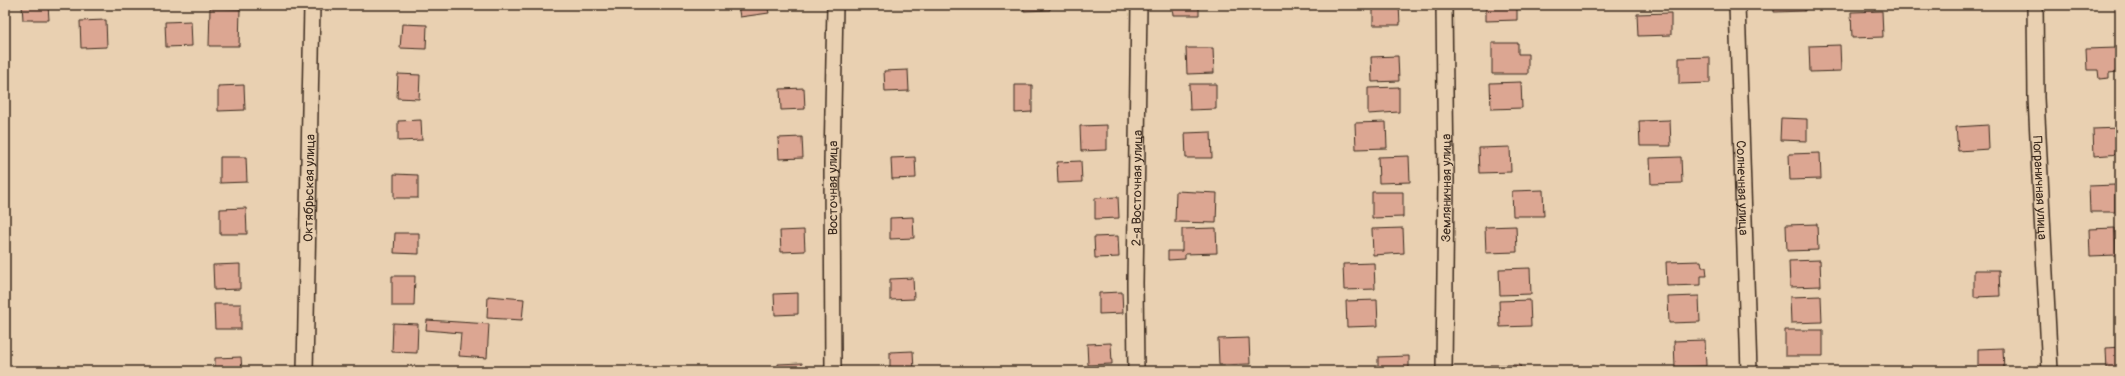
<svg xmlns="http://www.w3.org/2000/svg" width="2125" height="376" viewBox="0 0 2125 376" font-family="Pangolin,sans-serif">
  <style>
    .building { fill: #dca692; stroke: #3b2a1e }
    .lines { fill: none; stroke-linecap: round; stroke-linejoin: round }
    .minor-casing { stroke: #3b2a1e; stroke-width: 18 }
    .minor { stroke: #e9d0b1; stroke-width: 15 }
    .labels { text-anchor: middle; stroke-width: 3; stroke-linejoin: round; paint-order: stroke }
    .street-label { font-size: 13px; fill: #3b2a1e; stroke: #e9d0b1 }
  </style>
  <rect width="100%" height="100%" fill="#e9d0b1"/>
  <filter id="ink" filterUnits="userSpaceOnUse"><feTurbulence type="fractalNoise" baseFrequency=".025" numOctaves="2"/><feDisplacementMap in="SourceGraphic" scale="8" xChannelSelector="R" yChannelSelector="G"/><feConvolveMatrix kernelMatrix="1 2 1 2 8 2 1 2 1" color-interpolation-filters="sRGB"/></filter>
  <g filter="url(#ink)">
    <!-- building -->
    <path class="building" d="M22,5h26l1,15h-26z
      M738,5h29l2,8 -29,4z
      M882,5h39v2h-39z
      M1023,5h27v5l-26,1z
      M1172,5h27v10h-26z
      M1373,5h26l1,20h-27z
      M1486,5h31v15l-31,1z
      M1774,5h31v6l-31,1z
      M210,8l30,1 -1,37h-30z
      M1882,11l1,26 -31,1 -1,-26z
      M1671,13v22l-33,1 -1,-22z
      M106,20l1,27 -26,1 -1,-27z
      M191,21l1,25 -26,1 -1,-25z
      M402,24l25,1 -1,24 -26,-1z
      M1492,43h26v11h10v20h-36z
      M1840,45l1,26 -31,1 -1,-26z
      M1186,48h27l1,25 -27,1z
      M2117,48l1,24 -9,1v5l-10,1 -1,-9h-11l-1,-21z
      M1398,56l1,25 -27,1 -1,-25z
      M1710,57v26l-31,1v-26z
      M908,70l1,21 -24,1 -1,-21z
      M398,74l22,1 -1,24 -22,-1z
      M1521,82l1,26 -31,1 -1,-26z
      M1189,84h27v25l-26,1z
      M244,85l1,25 -27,1v-25z
      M1015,85h17v27l-17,1z
      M1399,87v25l-31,2v-26z
      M804,88l1,21 -24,1 -1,-21z
      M1781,118l26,1v22l-27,-1z
      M421,120l1,20 -24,1v-20z
      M1670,120l1,26h-31l-1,-25z
      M1386,122l1,26 -31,1 -1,-26z
      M1107,125v25l-26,1 -1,-25z
      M1988,125l1,24 -31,2 -2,-24z
      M2119,128l1,26 -26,2 -1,-27z
      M1211,132l1,26h-26l-1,-25z
      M802,137l1,21 -24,1 -1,-21z
      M1510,147l1,25 -31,1 -1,-25z
      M1820,153l1,26 -31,1 -1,-26z
      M1409,156l1,26 -31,1 -1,-26z
      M220,157h26l1,25 -27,1z
      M915,157l1,21 -24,1 -1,-21z
      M1681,157l1,26 -31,1 -1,-26z
      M1081,161l1,21 -24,1 -1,-21z
      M394,174l24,1v23h-24z
      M2115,185v27h-25l-1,-26z
      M1543,190l1,26h-31l-1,-25z
      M1176,191l41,2 -1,30 -41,-1z
      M1372,192h31v25l-31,1z
      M1118,197l1,21 -24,1v-21z
      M246,208l1,26h-27v-25z
      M913,217l1,21 -24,1v-21z
      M1817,224l1,26 -31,1 -1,-26z
      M1516,226l1,26 -31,1 -1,-26z
      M1216,228l1,25 -32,1v5l-17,1v-9h14v-22z
      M1403,228l1,25 -31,2 -1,-26z
      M2115,228l1,27 -26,1 -1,-27z
      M804,230l1,21 -24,1 -1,-21z
      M395,233h24v21l-25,-1z
      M1118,236l1,21 -24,1 -1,-21z
      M1820,260l1,26 -31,1 -1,-26z
      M1701,261l1,6h4l1,9h-6v9l-34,1 -1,-24z
      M1374,263l1,26 -31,1 -1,-26z
      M240,264v25l-26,1 -1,-25z
      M1530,268l1,26 -31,1 -1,-26z
      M1974,270h25l1,26 -26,1z
      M392,276h23l-1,30h-22z
      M913,278l1,21 -24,1v-21z
      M1122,292l1,21 -24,1v-21z
      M798,293v21l-23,1 -1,-21z
      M488,296l36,3 -2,21 -35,-2z
      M1699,296l1,26 -31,1 -1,-26z
      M1821,296l1,26 -31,1 -1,-26z
      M1377,300l1,26 -31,1 -1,-26z
      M1530,300l1,26 -31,1 -1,-26z
      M214,304h27v25h-26z
      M427,320l62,4 -2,34 -28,-2 2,-23 -35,-3z
      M393,323l25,1 -1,29 -25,-1z
      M1785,330h38v26h-38z
      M1249,338l1,26 -31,1 -1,-26z
      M1705,340l1,26 -31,1 -1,-26z
      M1111,343l1,21 -24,1 -1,-21z
      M2120,347v24h-13l-1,-23z
      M2003,348l1,23h-26v-22z
      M913,351l1,20h-24v-19z
      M1409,356v15h-31v-14z
      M241,357l1,14h-27v-13z
      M802,363v8h-24v-7z
      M1490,365h30l1,6h-31z"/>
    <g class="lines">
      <defs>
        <g id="minor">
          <path id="s1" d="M1737,5l12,366"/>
          <path id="s2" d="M2035,5l1,93 14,273"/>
          <path id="s3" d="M305,371l7,-366"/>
          <path id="s4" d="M833,371l-1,-207 3,-159"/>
          <path id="s5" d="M1136,371l-1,-88 4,-278"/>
          <path id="s6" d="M1444,371l2,-192 -2,-174"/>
        </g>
      </defs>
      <!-- minor casing -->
      <use href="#minor" class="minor-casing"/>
      <!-- minor -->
      <use href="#minor" class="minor"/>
    </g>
  </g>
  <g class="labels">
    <!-- street labels -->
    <g class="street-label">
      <text dy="5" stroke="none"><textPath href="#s3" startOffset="183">Октябрьская улица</textPath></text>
      <text dy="5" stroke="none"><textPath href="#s4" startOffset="183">Восточная улица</textPath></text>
      <text dy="5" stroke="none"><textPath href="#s5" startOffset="183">2-я Восточная улица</textPath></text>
      <text dy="5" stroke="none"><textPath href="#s6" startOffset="183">Земляничная улица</textPath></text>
      <text dy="5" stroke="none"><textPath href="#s1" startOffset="183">Солнечная улица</textPath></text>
      <text dy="5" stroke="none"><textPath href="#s2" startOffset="183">Пограничная улица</textPath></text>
    </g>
  </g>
  <!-- margin -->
  <rect width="2125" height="376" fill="none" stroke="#e9d0b1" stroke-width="20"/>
  <rect x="10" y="10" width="2105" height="356" fill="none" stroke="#3b2a1e" stroke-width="1.5" filter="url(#ink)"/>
</svg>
